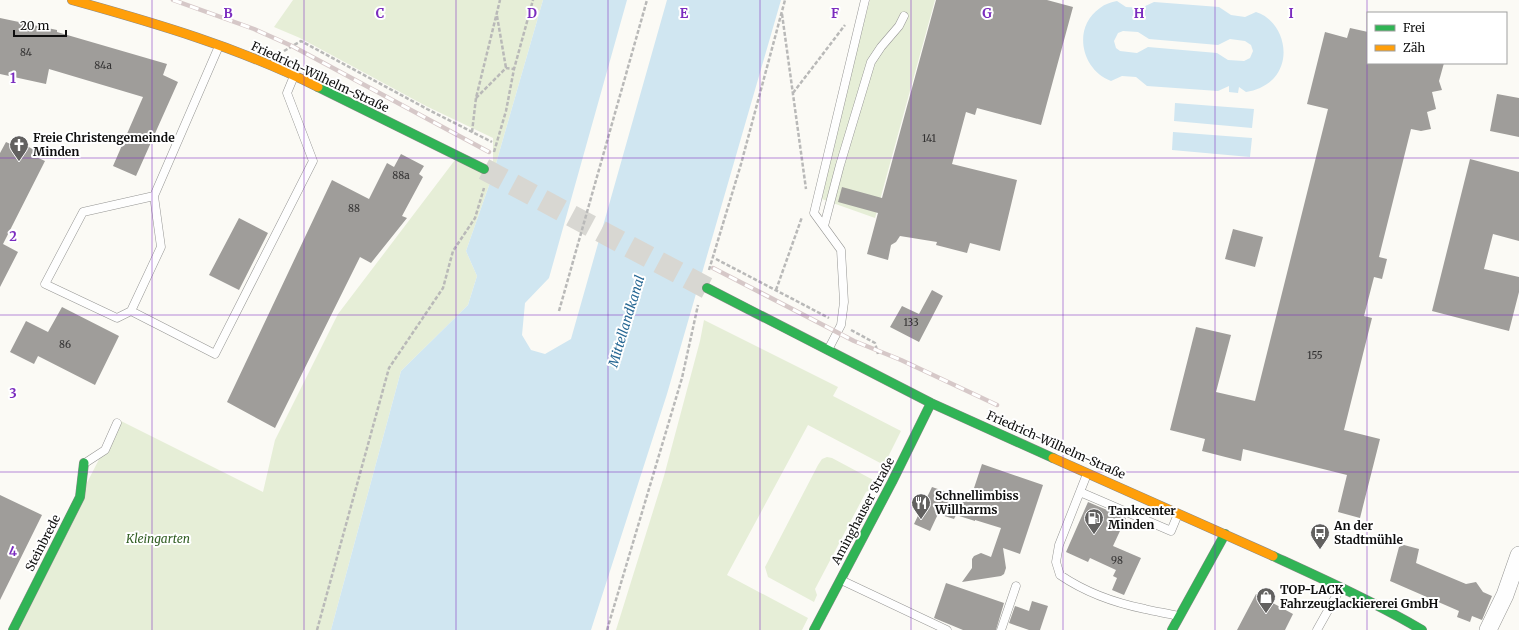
<svg xmlns="http://www.w3.org/2000/svg" width="1519" height="630" viewBox="0 0 1519 630" font-family="Merriweather,serif">
  <style>
    .green { fill: #e6eed7 }
    .water { fill: #d0e6f1; fill-rule: evenodd }
    .building { fill: #9f9d9a }
    .lines { fill: none; stroke-linecap: round; stroke-linejoin: round }
    .secondary-tunnel { stroke: #d8d7d2; stroke-width: 22; stroke-dasharray: 22 11; stroke-linecap: butt }
    .lane-casing { stroke: #959593; stroke-width: 9 }
    .street-casing { stroke: #959593; stroke-width: 18 }
    .fast-casing { stroke: #8c8b89; stroke-width: 10 }
    .slow-casing { stroke: #8c8b89; stroke-width: 10 }
    .path { stroke: #b9b9b8; stroke-width: 2.5; stroke-dasharray: 4 2; stroke-linecap: butt }
    .lane { stroke: #fefefe; stroke-width: 8 }
    .street { stroke: #fefefe; stroke-width: 17 }
    .fast { stroke: #30b455; stroke-width: 9 }
    .slow { stroke: #ff9f0a; stroke-width: 9 }
    .rail-casing { stroke: #d6c8c8; stroke-width: 4.5 }
    .rail { stroke: #fff; stroke-width: 3; stroke-dasharray: 9; stroke-linecap: butt }
    .grid { fill: none; stroke: #7b2cbf; stroke-width: 1; stroke-opacity: 0.55 }
    .labels { text-anchor: middle; stroke-width: 4; stroke-linejoin: round; paint-order: stroke }
    .number-label { font-size: 10px; fill: #333232 }
    .street-label { font-size: 12px; fill: #0f0f0f; stroke: #fff }
    .poi-label { font-size: 12px; font-weight: bold; fill: #0f0f0f; stroke: #fff; text-anchor: start }
    .park-label { font-size: 12px; font-style: italic; fill: #346026; stroke: #fff }
    .water-label { font-size: 13px; font-style: italic; fill: #266793; stroke: #fff }
    .grid-label { font-size: 13px; text-anchor: middle; font-weight: bold; fill: #7b2cbf; stroke: #fff; stroke-width: 4; stroke-linejoin: round; paint-order: stroke }
  </style>
  <rect width="100%" height="100%" fill="#fbfaf5"/>
  <!-- green -->
  <path class="green" d="M293,0h250l-50,174 -27,77 11,25 -9,29 -67,66 -70,259h-319l107,-210 144,72 12,-52 63,-126 120,-158 35,17v-35l-67,-32 -126,-68 -26,-11z
    M870,0h65l-60,218 -59,-21z
    M704,320l134,67 -5,9 68,35 -17,34 -76,-40 -81,150 81,43 -6,12h-186l48,-154 36,-135z
    M827,457l5,1 45,24 -4,6 -7,4 -51,97 2,6 -3,7 -46,-25 -3,-10 53,-102 4,-6z"/>
  <!-- water -->
  <path class="water" d="M543,0h84l-78,278 -24,25 -3,32 9,15 14,4 26,-15 96,-339h114l-114,394 -76,236h-260l70,-259 67,-66 9,-29 -11,-25 27,-77z
    M1117,1l9,6 15,1 13,-6 65,5 12,8 14,2 11,-5c26,8 37,45 18,66 -8,8 -17,12 -28,14l-7,-5 -1,6 -9,-1v-6l-11,5 -71,-5 -11,-9 -14,-1 -11,5c-30,-11 -39,-54 -11,-73 5,-4 11,-6 17,-7zM1123,31l15,1 11,7 69,6 12,-6 15,2 6,4 2,6 -3,7 -6,3 -16,-1 -11,-7 -69,-6 -11,6 -17,-2 -4,-3 -2,-7 4,-8z
    M1175,103l79,6 -2,19 -78,-7z
    M1173,132l79,6 -2,19 -78,-7z"/>
  <!-- building -->
  <path class="building" d="M936,0h111l26,7 -32,118 -64,-17 -2,7 -9,-3 -14,52 65,16 -17,71 -30,-8 -3,10 -31,-8 1,-3 -37,-6 -4,6 -5,3 -3,15 -21,-6 11,-41 -40,-11 4,-15 40,11z
    M0,18l57,12v2l110,32 -4,11 15,7 -42,94 -23,-10 30,-69 -94,-28 -3,15 -46,-10z
    M1350,28l18,4v31h76l-5,18 3,9 -10,2 4,17 -9,3 4,17 -10,2 -10,-2 -32,128 8,2 -5,20 -8,-2 -10,39 8,2 -28,112 36,9 -20,79 -22,-6 9,-37 -104,-26 -2,12 -39,-10 3,-12 -35,-9 26,-103 35,8 -15,57 39,9 73,-292 -21,-5 18,-72 22,6z
    M1497,94l22,4v39l-29,-6z
    M6,142l11,5 3,-5 16,9 -2,5 11,5 -42,83 15,8 -18,35v-134z
    M401,154l23,12 -5,8 4,3 -21,39 5,2 -36,45 -11,-6 -85,171 -48,-26 105,-222 37,19 18,-36 7,4z
    M1470,159l49,13v69l-26,-7 -9,35 35,8v15l-10,39 -77,-20z
    M239,218l29,15 -29,57 -30,-15z
    M1233,229l30,8 -8,30 -30,-8z
    M932,290l11,6 -24,46 -29,-15 12,-21 17,8z
    M62,307l57,29 -24,49 -57,-29 -4,8 -24,-12 16,-31 22,11z
    M982,464l61,21 -23,69 -17,-6 3,20 -2,6 -3,2 -39,6 10,-14v-9l2,-3 7,-3 10,4 10,-29 -26,-8v1l-19,-6 -2,4 -16,-5 -8,17 -16,-7 18,-37 38,13z
    M0,495l42,20 -42,85z
    M1088,502l38,16 -13,28 28,12 -17,37 -12,-5 5,-12 -4,-2 3,-6 -26,-12 -2,4 -22,-10z
    M1404,545l15,4 -3,14 50,21 10,-2 7,10 9,4 -10,24 -10,-4 -2,6 -13,-5 2,-6 -69,-30 9,-34z
    M946,583l58,20 -8,27h-33l-29,-12z
    M1256,594l37,20 -8,16h-48z
    M1032,601l16,5 -8,24h-11l-20,-7 6,-17 14,5z"/>
  <g class="lines">
    <!-- secondary-tunnel -->
    <path class="secondary-tunnel" d="M484,169l223,119"/>
    <defs>
      <path id="lane" d="M154,196l7,51 -30,64 84,43 98,-193 -26,-68 7,-17
        M824,226l16,-61 31,-103 10,-15 18,-21 5,-10
        M131,311l-14,7 -72,-34 38,-72 71,-16 65,-150
        M828,350l13,-25 3,-23 -3,-52 -27,-37 51,-213
        M85,463l20,-13 12,-27
        M1087,474l-28,71 -3,17 4,13c25,17 55,28 85,34 11,3 22,4 33,7
        M1080,492l91,39 7,-17
        M841,580l106,50
        M1001,630l15,-44
        M1317,630l23,-41"/>
      <path id="street" d="M1488,630l17,-35 14,-40"/>
      <path id="fast" d="M318,87l166,82
        M707,288l224,115 122,55
        M1273,556c50,23 101,46 149,74
        M13,630l67,-133 4,-34
        M814,630l78,-148 39,-79
        M1172,630l53,-96"/>
      <path id="slow" d="M72,0c83,23 168,48 246,87
        M1053,458l220,98"/>
    </defs>
    <!-- lane casing -->
    <use href="#lane" class="lane-casing"/>
    <!-- street casing -->
    <use href="#street" class="street-casing"/>
    <!-- fast casing -->
    <use href="#fast" class="fast-casing"/>
    <!-- slow casing -->
    <use href="#slow" class="slow-casing"/>
    <!-- path -->
    <path class="path" d="M782,14l24,175
      M497,16l9,52
      M284,51l17,-10 126,68 65,33
      M793,93l52,-68
      M476,98l30,-30 8,1
      M472,132l4,-34 24,-98
      M494,152l12,-41 8,-42 19,-69
      M716,259l113,59
      M709,270l32,-106 44,-164
      M776,290l26,-73
      M559,311l88,-311
      M851,330l24,13 3,11
      M317,630l72,-262 54,-80 10,-37 22,-33 9,-30
      M607,630l75,-252 16,-73"/>
    <!-- lane -->
    <use href="#lane" class="lane"/>
    <!-- street -->
    <use href="#street" class="street"/>
    <!-- fast -->
    <use href="#fast" class="fast"/>
    <!-- slow -->
    <use href="#slow" class="slow"/>
    <defs>
      <path id="rail" d="M173,0l81,29 38,17 197,106
        M713,268l141,73 47,19 96,45"/>
    </defs>
    <!-- rail casing -->
    <use href="#rail" class="rail-casing"/>
    <!-- rail -->
    <use href="#rail" class="rail"/>
  </g>
  <!-- grid -->
  <path class="grid" d="M152,0v630M304,0v630M456,0v630M608,0v630M760,0v630M911,0v630M1063,0v630M1215,0v630M1367,0v630M0,158h1519M0,315h1519M0,472h1519"/>
  <!-- icons -->
  <defs>
    <symbol id="church-pin" viewBox="-11 -11 22 30"><path d="M0 17L-7.5 6A9.5 9.5 0 1 1 7.5 6Z" fill="#626160" stroke="#fff"/><path d="M-1.2-6h2.4v3.5h3.3v2.4h-3.3V6h-2.4V-.1h-3.3v-2.4h3.3Z" fill="#fff"/></symbol>
    <symbol id="restaurant-pin" viewBox="-11 -11 22 30"><path d="M0 17L-7.5 6A9.5 9.5 0 1 1 7.5 6Z" fill="#626160" stroke="#fff"/><path d="M-5-6h1v4h1v-4h1v4h1v-4h1v5L-1.5 .5V6h-2V.5L-5-1ZM5-6V6H3V1.5H1.5Q1.5-4 5-6Z" fill="#fff"/></symbol>
    <symbol id="fuel-pin" viewBox="-11 -11 22 30"><path d="M0 17L-7.5 6A9.5 9.5 0 1 1 7.5 6Z" fill="#626160" stroke="#fff"/><path d="M-5.5-6h7V0h2V4h1.3V-2.5L3-4.5l.8-.8L6-3V5H2.5V1h-1V6h-7ZM-4.2-4.7v3.2H.2V-4.7Z" fill="#fff"/></symbol>
    <symbol id="bus-pin" viewBox="-11 -11 22 30"><path d="M0 17L-7.5 6A9.5 9.5 0 1 1 7.5 6Z" fill="#626160" stroke="#fff"/><path d="M-5-6H5V4H4V6H2V4H-2V6H-4V4H-5ZM-3.5-4V0h7V-4ZM-3.5 1.2v1.5H-2V1.2ZM2 1.2v1.5H3.5V1.2Z" fill="#fff"/></symbol>
    <symbol id="shop-pin" viewBox="-11 -11 22 30"><path d="M0 17L-7.5 6A9.5 9.5 0 1 1 7.5 6Z" fill="#626160" stroke="#fff"/><path d="M-5-2.5h2.3a2.7 3.5 0 0 1 5.4 0H5L5.5 6h-11ZM-1.5-2.5h3a1.5 2.3 0 0 0-3 0Z" fill="#fff"/></symbol>
  </defs>
  <g fill-rule="evenodd">
    <use href="#church-pin" x="8" y="134" width="22" height="30"/>
    <use href="#restaurant-pin" x="910" y="492" width="22" height="30"/>
    <use href="#fuel-pin" x="1083" y="507" width="22" height="30"/>
    <use href="#bus-pin" x="1309" y="522" width="22" height="30"/>
    <use href="#shop-pin" x="1255" y="586" width="22" height="30"/>
  </g>
  <g class="labels">
    <!-- number labels -->
    <g class="number-label">
      <text x="26" y="56">84</text>
      <text x="103" y="69">84a</text>
      <text x="929" y="142">141</text>
      <text x="401" y="179">88a</text>
      <text x="354" y="212">88</text>
      <text x="911" y="326">133</text>
      <text x="65" y="348">86</text>
      <text x="1315" y="359">155</text>
      <text x="1117" y="564">98</text>
    </g>
    <!-- street labels -->
    <g class="street-label">
      <text transform="translate(320 77) rotate(25)" y="4">Friedrich-Wilhelm-Straße</text>
      <text transform="translate(1056 445) rotate(24)" y="4">Friedrich-Wilhelm-Straße</text>
      <text transform="translate(863 511) rotate(-62)" y="4">Aminghauser Straße</text>
      <text transform="translate(43 543) rotate(-63)" y="4">Steinbrede</text>
    </g>
    <!-- poi labels -->
    <g class="poi-label">
      <text x="33" y="142">Freie Christengemeinde<tspan x="33" dy="14">Minden</tspan></text>
      <text x="935" y="500">Schnellimbiss<tspan x="935" dy="14">Willharms</tspan></text>
      <text x="1108" y="515">Tankcenter<tspan x="1108" dy="14">Minden</tspan></text>
      <text x="1334" y="530">An der<tspan x="1334" dy="14">Stadtmühle</tspan></text>
      <text x="1280" y="594">TOP-LACK<tspan x="1280" dy="14">Fahrzeuglackiererei GmbH</tspan></text>
    </g>
    <!-- park labels -->
    <g class="park-label">
      <text x="158" y="543">Kleingarten</text>
    </g>
    <!-- water labels -->
    <g class="water-label">
      <text transform="translate(626 321) rotate(-73)" y="5">Mittellandkanal</text>
    </g>
  </g>
  <g class="grid-label">
    <text x="228" y="18">B</text>
    <text x="380" y="18">C</text>
    <text x="532" y="18">D</text>
    <text x="684" y="18">E</text>
    <text x="835" y="18">F</text>
    <text x="987" y="18">G</text>
    <text x="1139" y="18">H</text>
    <text x="1291" y="18">I</text>
    <text x="13" y="83">1</text>
    <text x="13" y="241">2</text>
    <text x="13" y="398">3</text>
    <text x="13" y="556">4</text>
  </g>
  <!-- legend -->
  <rect x="1367" y="12" width="140" height="52" fill="#ffffff" stroke="#9f9f9f"/>
  <rect x="1375" y="25" width="20" height="6" fill="#30b455" stroke="#9f9f9f"/>
  <text x="1403" y="32" font-size="12" fill="#0f0f0f">Frei</text>
  <rect x="1375" y="45" width="20" height="6" fill="#ff9f0a" stroke="#9f9f9f"/>
  <text x="1403" y="52" font-size="12" fill="#0f0f0f">Zäh</text>
  <!-- scale -->
  <path d="M14 30v6h52v-6" fill="none" stroke="#0f0f0f" stroke-width="2"/>
  <text x="20" y="30" font-size="12" fill="#0f0f0f" stroke="#ffffff" stroke-width="3" paint-order="stroke">20 m</text>
</svg>
